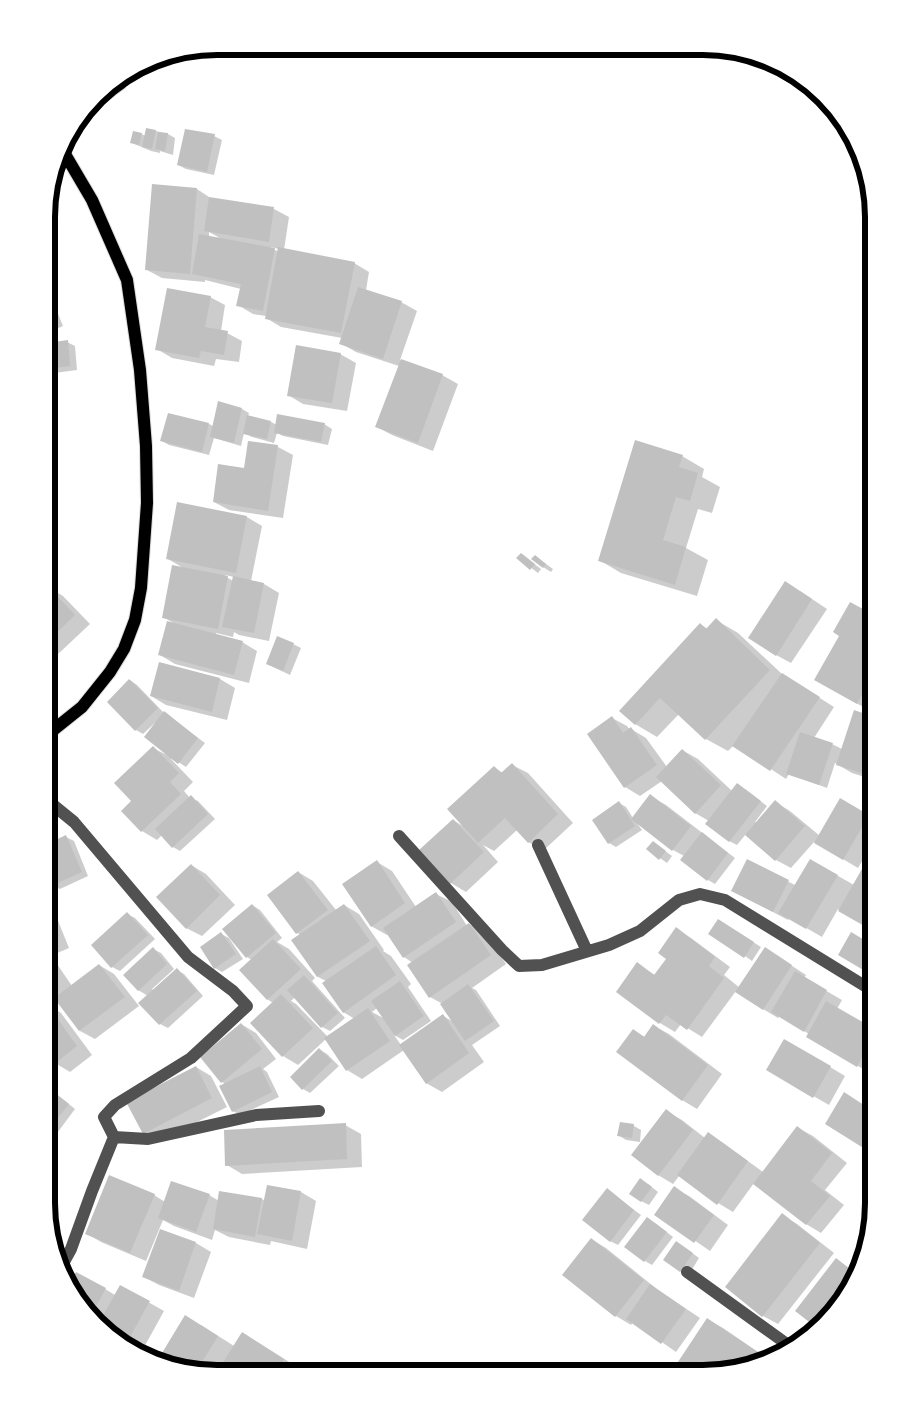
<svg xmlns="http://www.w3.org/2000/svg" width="920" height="1420" viewBox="0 0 920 1420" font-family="Mulish,sans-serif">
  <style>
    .shadow { fill: #0003; fill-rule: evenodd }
    .building { fill: #c0c0c0 }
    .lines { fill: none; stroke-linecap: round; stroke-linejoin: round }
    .major-casing { stroke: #dbdbdb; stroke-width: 14 }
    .minor { stroke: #515151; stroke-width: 12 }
    .major { stroke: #000; stroke-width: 12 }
    .rim { fill: none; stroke: #000; stroke-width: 6 }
  </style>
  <rect width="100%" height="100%" fill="#fff"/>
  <!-- shadow -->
  <path class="shadow" d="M119,79l7,9 -29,21 -6,-3 13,-17z
    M156,131l12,3 7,4 -2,17 -13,-4v2l-9,-2 -19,-8 9,-9 5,2z
    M214,136l8,4 -8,35 -28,-6 -8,-4z
    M197,189l15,10 62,10 15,8 -5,33 70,13 15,9 -3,18 35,12 16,9 -17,49 42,15 16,9 -25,67 -41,-16 -15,-8 22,-61 -43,-14 -16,-9 2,-5 -61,-11 -15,-9v-2l-13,-2 -15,-9 3,-16 -36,-9v2l-43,-4 -15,-8zM209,232l11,6 -11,-1zM271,247l8,2v3l-8,-4z
    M48,289l15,37 -16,7z
    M210,297l15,8 -4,26 6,2 15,8 -3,21 -23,-3 -2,7 -42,-8 -15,-9z
    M67,342l8,4 2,24 -30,4v-30z
    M340,354l16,9 -9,48 -44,-7 -15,-9z
    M242,409l7,4 -1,3 23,6 6,3 47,-1 8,5 -4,16 -45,-9 -6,-3 -3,10 -22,-6 -8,-4 -3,13 -27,-8 -5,17 -40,-10 -7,-4 47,-17 4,2z
    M249,443l29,4 15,8 -10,63 -54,-8 -15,-8 31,-32z
    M682,456l22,13 -2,8 18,10 -8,26 -14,-4 -12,39 22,12 -11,36 -76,-23 -22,-13z
    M247,517l15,9 -11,55 13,3 15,9 -10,48 -30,-6 -5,-3 -1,5 -17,-4v2l26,7 15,9 -8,32 -74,-19 -15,-9 15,-31 -12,-7 22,-48 -17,-10zM225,575l9,2 -1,4 -8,-5z
    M521,554l20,15 -3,4 -20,-15z
    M535,556l18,13 -2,3 -8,-5z
    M48,587l15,9 27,28 -34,32 -9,-5z
    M800,591l27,18 -36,54 -15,-8z
    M874,616v94l-2,2 -56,-32z
    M716,620l22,13 44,41 52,33 -20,31 18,6 10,5 32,-31v62l-22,-7 -17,-10 -8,25 -38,-14 -3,5 -52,-34 -6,6 -22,-12 -27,-25 -22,23 -22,-13 65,-100 8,5z
    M293,644l8,4 -11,27 -23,-11z
    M160,664l60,15 15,9 -8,32 -61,-15 -15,-9z
    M130,680l7,5 27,28 41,30 -19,24 -14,-9 -1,1 22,23 -9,9 6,7 8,3 17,18 -35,32 -7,-4 -11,-12 -5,5 -15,-9 11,-83 12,6 1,-1 -9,-32 -14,13 -7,-4z
    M612,718l15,8 3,4 1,-1 15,9 21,29 15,-17 16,9 34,32 13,-2 22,17 -12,16 2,1 18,-21 15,9 30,25 21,-36 33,19v23l-16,26 -44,-26 -23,26 -15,-8 -30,-26 -9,11 -8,-4 -20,-20 -14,-8 -33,-32 -22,15 -15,-9z
    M512,765l16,8 45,50 -29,27 -16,-8 -11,-12 -23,21 -11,-6 15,17 -32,30 -15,-9 2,-63 10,6 31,-59 9,6z
    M650,796l16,9 69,53 -20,26 -7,-4 -24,-24 -11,-6 -37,-28 6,8 -26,17 -7,-4 10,-40 7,4 7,11z
    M66,837l8,4 14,35 -28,13 -8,-4 -5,-13v-27z
    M653,842l19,14 -5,7 -7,-5z
    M810,860l44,25 10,-16 9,5v56l-35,-21 -16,28 -33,-19 -1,2 -40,-21 -1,-38 48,24z
    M377,862l15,9 24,36 20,-13 16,8 15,24 2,-2 16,9 21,31 -34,24 4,2 24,36 -28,19 12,17 -42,30 -16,-9 -22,-33 -42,29 -15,-9 -21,-31 -28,26 -15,-9 -31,-33 21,-20 -6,-4 -15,-39 -5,-3 5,-52 8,5 22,28 -5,4 12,7 26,29 -3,3 33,37 -15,13 -8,-4 -27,-30 -4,4 5,3 32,33 27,-18 -12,-7 -17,-31 -8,-4 -25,-37 8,-5 -4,-2 1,-61 15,9 23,29 8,-5 15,9 25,36 -1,1 8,5 20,28 -3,3 23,34 -28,19 -9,-5 7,10 42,-29 11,6 -13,-19 -11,-6 -17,-34 -9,-6 -16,-23 -1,1 -16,-9zM377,1008l8,11 -13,-7z
    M191,865l15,9 29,31 -33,31 -16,-8z
    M47,879l7,18 -7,3z
    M47,902l5,4 17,42 -21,9 7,4 17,25 27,-21 15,9 25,32 -44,33 -15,-8 -25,-34 -8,6z
    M127,914l8,4 20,21 -35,32 -8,-4 -19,-21z
    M726,925l35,22 -9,14 -7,-5z
    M676,929l15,9 39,29 -6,8 16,13 40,-30 26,17 -2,3 38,22 -5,9 36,21 -1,44 -65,-37 2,-3 -29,-18 -2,2 -15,-9 -27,-18 -34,46 -21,-13 -6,8 -15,-9 -43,-32 20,-27 18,11 13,-16z
    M221,934l8,4 14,21 -21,13 -7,-4z
    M852,934l21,12v29l-33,-20z
    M153,949l8,4 13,16 -22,20 2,2 23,-21 7,4 19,22 -35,32 -8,-4 -20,-21 8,-7 -10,-6z
    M47,1004l14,9 31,42 -22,17 -15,-9 -9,-12z
    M241,1024l15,9 20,26 -13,10 4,3 12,25 -39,18 -7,-4 -8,-27 -3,-2z
    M654,1026l15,8 53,40 -25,35 -15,-9 -49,-70 12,7z
    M785,1040l60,36 -16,29 -61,-35z
    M320,1050l7,4 12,12 -29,27 -7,-4z
    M196,1067l15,9 16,31 -68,34 -15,-8z
    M46,1069l12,12 -8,8 25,20 -26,35 -3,-1z
    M860,1103l13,8v42l-47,-30z
    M666,1111l16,9 23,18 3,-4 15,9 40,29 35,-44 15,8 34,27 -22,27 19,15 -23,28 -15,-9 -52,-41 -21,29 -15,-9 -39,-27 -6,8 -15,-9z
    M621,1124l13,2 7,4 -1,12 -14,-2 -8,-5z
    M345,1125l16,9 1,33 -120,7 -15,-9z
    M648,1184l10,8 -9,13 -8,-4z
    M674,1188l15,8 39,29 -18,26 -54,-37z
    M607,1190l34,25 -23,30 -8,-4z
    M301,1192l15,9 -9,48 -36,-8 -1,4 -41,-8 -14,-7 -3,10 -38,-14 -11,-6 -17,41 -45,-19 -15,-9 68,-38 11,7 44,-7 10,6 43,-2 3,2z
    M782,1215l15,9 37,29 -56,71 -15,-8z
    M655,1223l18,14 -21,28 -7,-4z
    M161,1231l35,12 15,9 -17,46 -35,-13 -15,-8z
    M591,1239l15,9 52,42 42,28 -24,34 -43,-30 -2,3 -15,-9z
    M684,1247l15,11 -11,18 -8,-5z
    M71,1284l34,5 10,6 5,-9 44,25 -22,40 -29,-12z
    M708,1320l15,8 47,32 -67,14z
    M201,1325l33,21 23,-4 42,26 -3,5 -101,-1 -35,-14z"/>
  <!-- building -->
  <path class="building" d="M146,128l10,2 -4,19 -10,-2z
    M185,129l30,5 -8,38 -30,-7z
    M133,131l9,2 -3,12 -9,-2z
    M158,132l10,1 -3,18 -10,-2z
    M152,184l45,4 -7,86 -45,-4z
    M209,197l65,10 -5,35 -65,-11z
    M199,234l76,14 -12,63 -27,-5 5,-22 -49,-10z
    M278,247l77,15 -14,71 -76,-14z
    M358,287l44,14 -19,58 -44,-15z
    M167,288l44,8 -6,31 23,4 -4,24 -23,-4 -2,7 -44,-8z
    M68,340l2,26 -23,3v-26z
    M296,345l45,8 -9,50 -45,-7z
    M401,359l42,15 -25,69 -43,-16z
    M218,401l24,7 -8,35 -24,-6z
    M168,413l41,10 -7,29 -42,-11z
    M277,414l48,9 -4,19 -47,-9z
    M247,415l24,6 -4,18 -24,-5z
    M635,440l48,15 -4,12 19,6 -8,28 -14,-4 -13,43 23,7 -11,38 -77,-24z
    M248,441l30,4 -10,66 -55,-9 5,-38 26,4z
    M177,502l70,14 -11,57 -70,-14z
    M521,553l14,11 -5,6 -14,-12z
    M535,555l11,9 -3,4 -12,-9z
    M172,565l56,11 -10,53 -56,-11z
    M233,576l31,7 -10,50 -32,-6z
    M785,581l27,18 -36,57 -28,-18z
    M47,585l28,30 -28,27z
    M850,602l24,13v59l-17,30 -43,-24 25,-44 -6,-4z
    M716,618l54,52 -65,70 -45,-42 -25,27 -16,-14 81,-88 6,6z
    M167,621l76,20 -9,34 -76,-20z
    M277,636l17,7 -11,28 -17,-7z
    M159,662l61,16 -8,34 -62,-16z
    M782,673l38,24 -50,74 -38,-25z
    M129,679l29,29 -23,23 -28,-29z
    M874,690v16l-7,-3z
    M854,710l20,7v60l-38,-12z
    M164,711l34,27 -20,26 -34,-27z
    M612,716l11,17 8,-6 26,38 -33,23 -37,-54z
    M800,732l33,11 -14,42 -33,-11z
    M153,746l26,27 -9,9 11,12 -40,38 -20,-21 10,-10 -17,-18z
    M682,749l39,36 -26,29 -39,-37z
    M512,763l46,51 -30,29 -23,-25 -27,25 -31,-34 47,-43 7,7z
    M737,783l24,18 -32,41 -24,-18z
    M650,794l41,32 -19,25 -41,-32z
    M191,795l17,19 -36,34 -17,-19z
    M840,798l29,17 -26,45 -29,-17z
    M775,800l30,26 -30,35 -30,-26z
    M619,801l16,25 -27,18 -16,-24z
    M453,819l31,33 -34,32 -31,-34z
    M702,832l26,21 -21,28 -27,-21z
    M66,835l16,37 -31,14 -4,-11v-31z
    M653,841l13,10 -7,9 -13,-11z
    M747,859l42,21 -16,32 -42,-21z
    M810,859l28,16 -32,54 -28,-16z
    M377,860l28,43 -34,24 -29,-43z
    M191,864l29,31 -34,34 -30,-32z
    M863,867l10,6v41l-7,13 -28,-16z
    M298,871l30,39 -32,24 -29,-39z
    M436,892l20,30 -53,36 -20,-30z
    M252,904l24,29 -30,25 -24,-29z
    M344,904l26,37 -53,36 -26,-37z
    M127,912l21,23 -37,33 -20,-23z
    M47,919l8,20 -8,3z
    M718,919l36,23 -10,16 -36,-24z
    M469,923l22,32 -62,43 -22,-33z
    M676,927l39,30 -6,9 15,12 -37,52 -21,-15 -7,9 -43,-32 21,-30 17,13 12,-16 -8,-6z
    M221,932l15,22 -22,15 -14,-22z
    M851,932l22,13v24l-3,5 -32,-19z
    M273,939l28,30 -34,31 -28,-30z
    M376,946l20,29 -53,38 -21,-30z
    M153,947l14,17 -29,27 -15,-16z
    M765,947l27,18 -29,45 -28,-18z
    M47,961l10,15 -10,8z
    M99,964l26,33 -46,34 -25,-33z
    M177,968l20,23 -38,34 -21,-22z
    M795,971l32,19 -23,42 -33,-20z
    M304,975l34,38 -17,15 -34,-38z
    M400,981l24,35 -29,20 -24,-35z
    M468,984l26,37 -29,20 -25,-37z
    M281,994l32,34 -31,29 -32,-34z
    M826,1001l47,27v9l-16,30 -51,-30z
    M47,1004l30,42 -23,18 -8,-11z
    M368,1008l22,33 -44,30 -22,-33z
    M443,1014l26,39 -43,31 -27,-39z
    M241,1023l21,26 -41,34 -21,-26z
    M653,1024l55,41 -26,36 -66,-49 17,-23 11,8z
    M784,1039l47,27 -18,32 -47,-28z
    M319,1048l13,13 -30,29 -12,-13z
    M196,1066l16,32 -69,36 -17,-32z
    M260,1066l12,26 -40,20 -13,-26z
    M46,1086l23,18 -23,29z
    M844,1092l29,19v43l-48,-30z
    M666,1109l27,21 -35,46 -27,-21z
    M620,1122l14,2 -2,14 -15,-2z
    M346,1123l1,36 -122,7 -1,-36z
    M797,1126l35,27 -21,28 19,15 -24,29 -53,-41z
    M708,1132l40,29 -31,44 -40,-30z
    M109,1175l46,19 -25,59 -45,-19z
    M640,1178l12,9 -11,15 -12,-8z
    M171,1181l39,13 -14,38 -38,-14z
    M267,1185l34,6 -9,50 -35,-7z
    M674,1186l40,29 -20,28 -40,-28z
    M607,1188l27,22 -24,32 -28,-22z
    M219,1191l43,7 -7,39 -42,-8z
    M782,1213l38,30 -58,74 -37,-30z
    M647,1217l20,15 -23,30 -20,-15z
    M160,1229l36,13 -17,49 -37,-14z
    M591,1238l53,42 -29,37 -53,-42z
    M676,1241l17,12 -13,19 -17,-12z
    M836,1258l18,14 -9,26 -28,30 -22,-17z
    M76,1272l30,16 -13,24 -23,-29z
    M650,1284l36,25 -25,35 -35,-25z
    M120,1285l30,16 -24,43 -13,-5 -13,-18z
    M185,1315l33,21 -22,36 -37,-14z
    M707,1318l61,41 -2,2 -63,13h-33z
    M242,1332l42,27 -8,14 -59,-1z
    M290,1368l7,5h-10z"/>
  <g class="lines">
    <defs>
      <path id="major" d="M47,735l35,-28 28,-35 14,-23 11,-29 6,-32 6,-85 -1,-57 -6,-76 -13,-90 -35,-80 -30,-51"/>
    </defs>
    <!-- major casing -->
    <use href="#major" class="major-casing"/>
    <!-- minor -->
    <path class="minor" d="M47,800l27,22 114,135 45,34 14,15 -56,52 -76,47 -11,12 10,20 34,2 108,-24 63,-4
      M399,836l103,114 17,16 23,-1 67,-20 31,-14 39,-31 21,-6 25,6 148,91
      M538,845l49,106
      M60,1269l11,-20 21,-58 22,-54
      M687,1272l104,75"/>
    <!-- major -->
    <use href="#major" class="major"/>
  </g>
  <!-- crop -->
  <path d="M0 0H920V1420H0ZM217 55H703A162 162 0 0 1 865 217V1203A162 162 0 0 1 703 1365H217A162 162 0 0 1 55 1203V217A162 162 0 0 1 217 55Z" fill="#fff" fill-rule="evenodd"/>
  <path class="rim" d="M217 55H703A162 162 0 0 1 865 217V1203A162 162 0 0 1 703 1365H217A162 162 0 0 1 55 1203V217A162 162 0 0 1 217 55Z"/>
</svg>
